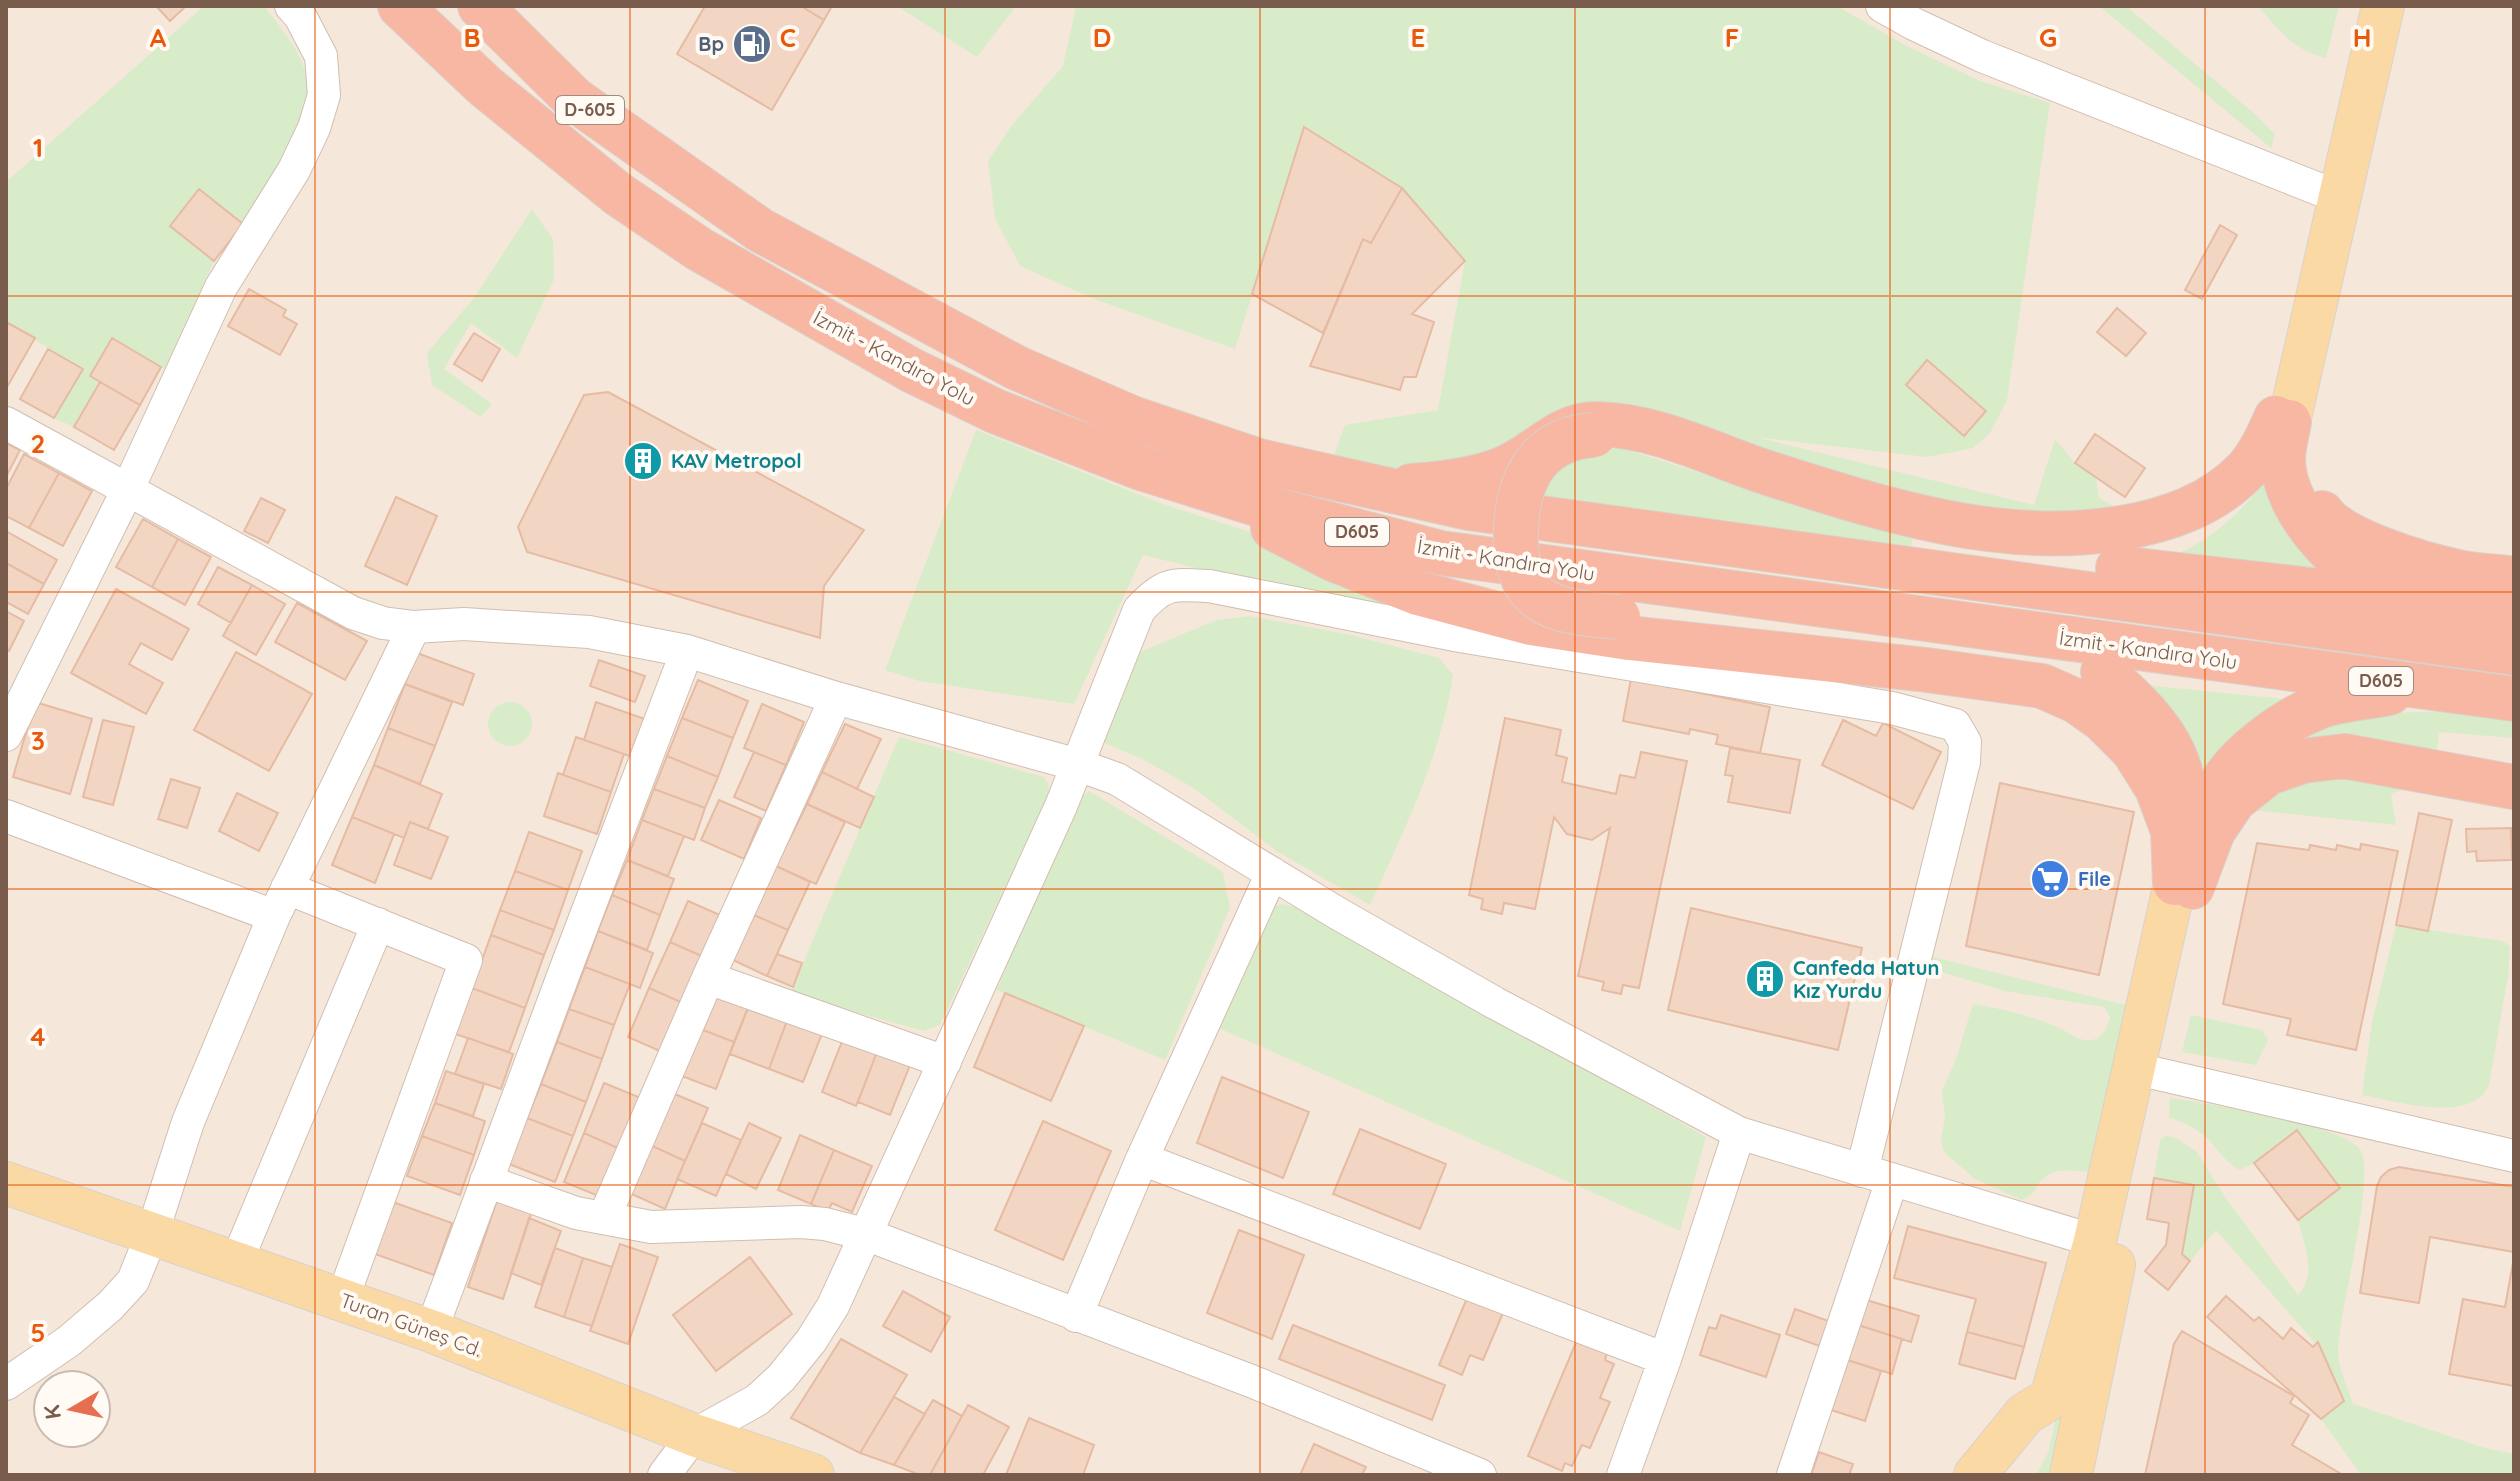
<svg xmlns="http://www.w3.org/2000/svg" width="2520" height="1481" viewBox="0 0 2520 1481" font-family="Quicksand,sans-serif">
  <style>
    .residential { fill: #f5e8da; fill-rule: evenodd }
    .green { fill: #d8ecc9 }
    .building { fill: #f3d5c3; stroke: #e6bba3; stroke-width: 2 }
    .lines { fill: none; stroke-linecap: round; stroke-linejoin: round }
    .minor-casing { stroke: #d1beb0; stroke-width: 34 }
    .major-casing { stroke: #dad1cd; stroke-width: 44 }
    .highway-casing { stroke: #dad1cd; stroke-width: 46 }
    .minor { stroke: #fff; stroke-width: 32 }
    .major { stroke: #fbd9a5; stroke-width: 42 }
    .highway { stroke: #f7b7a3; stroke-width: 44 }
    .highway-bridge-casing { stroke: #dad1cd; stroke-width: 46; stroke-linecap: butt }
    .highway-bridge { stroke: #f7b7a3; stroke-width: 44 }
    .grid { fill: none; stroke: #e8590c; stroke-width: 2; stroke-opacity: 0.55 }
    .labels { text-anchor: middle; stroke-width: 8; stroke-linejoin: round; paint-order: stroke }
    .shield { fill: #fffaf3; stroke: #a28b7f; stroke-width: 2 }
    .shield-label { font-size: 18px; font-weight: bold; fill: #7a5c4d }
    .service-label { font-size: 20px; font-weight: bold; fill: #4e5e75; stroke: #fffaf3; text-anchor: end }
    .street-label { font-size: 20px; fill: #7a5c4d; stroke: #fffaf3 }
    .culture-label { font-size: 20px; font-weight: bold; fill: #0d838f; stroke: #fffaf3; text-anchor: start }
    .shop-label { font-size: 20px; font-weight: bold; fill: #366cbe; stroke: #fffaf3; text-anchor: start }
    .grid-label { font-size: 26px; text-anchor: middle; font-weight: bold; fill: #e8590c; stroke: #fffaf3; stroke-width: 8; stroke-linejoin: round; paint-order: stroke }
  </style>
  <rect width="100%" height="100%" fill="#fdf6ec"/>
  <!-- residential -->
  <path class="residential" d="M6,6h2508v1469h-2508zM48,1385h48v48h-48z"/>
  <!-- green -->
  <path class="green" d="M204,6h60c14,18 33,40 40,62 15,51 -32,115 -61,156 -9,13 -22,25 -30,39 -17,34 -27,74 -41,110l-60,-35 -22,38 10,6 -26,45 -20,-9 28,-49 -76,-47v-140z
    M897,6h116v4l-36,47z
    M1076,6h761l68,39 75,36 70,22 -43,297 -17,33 -17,15 -46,9 -172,-20 279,68 21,-66 20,24 21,15 3,20 34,19 75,-24 7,-17 14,2 -22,19 -76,25 -80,9 -21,-1 -117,-26 -286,-81c-22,-2 -46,-6 -67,4 -18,9 -32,25 -51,34 -25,11 -106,27 -133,21 -16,-3 -31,-9 -47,-14l16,-43 93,-15 27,-149 -63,-73 -97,-61 -70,222 -141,-50 -74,-33 -25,-48 -7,-57 24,-36 51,-59z
    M2099,6h27l130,109 19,20 -4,13z
    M2258,6h81l-13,52c-34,-9 -46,-27 -68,-52z
    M532,209l21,30 1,40 -37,79 -46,-35 -27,46 48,35 -11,13 -49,-32 -5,-32 47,-55z
    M976,430l190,75 103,33 261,97 -265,-50 -122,-30 -69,149 -155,-23 -34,-11z
    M1611,445l301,94 -2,18 -385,-52 17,-36z
    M2274,470l59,106 -165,-18c48,-20 75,-47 106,-88z
    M1250,616l101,19 88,23 14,17c-12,81 -49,156 -83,230l-92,-53 -86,-65 -46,-26 -46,-20 37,-88 80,-33z
    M2134,684l172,17 -109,117 -130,657h-31l12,-22 130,-567z
    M488 724a22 22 0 1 1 44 0a22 22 0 1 1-44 0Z
    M2454,711l60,8v19l-75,-6 -6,45 -42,17 5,31 -144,-15c11,-16 32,-56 46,-67 42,-33 105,-30 156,-32z
    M899,737l145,40 5,8 -2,13 -107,227 -16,6 -134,-37z
    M1089,791l134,81 7,36 -65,152 -168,-70 74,-185z
    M1282,904l13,3 411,230 -26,94 -466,-205 58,-119z
    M2396,925l106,16 8,5 -2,30 -19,109c-17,40 -93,16 -127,10l10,-73z
    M1933,957l196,49 -38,166c-16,-1 -33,-5 -46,5 -12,9 -5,15 -23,23l-47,-21 -31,-27 -3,-12 4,-24 -3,-25 14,-32 17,-55c31,5 61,12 90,26 11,5 17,12 29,10 12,-2 15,-13 18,-23l-6,-10 -99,-16 -77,-23z
    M2191,1015l71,15 6,10 -12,25 -74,-13z
    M2170,1098c30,4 180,28 191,53 14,32 -21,155 -23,199l1,14 14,40 132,44 29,6v21h-153l-40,-56 23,-18 -25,-59 -3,2 -100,-114 -26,31 -8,-7 12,-69 -40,-7 6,-38 6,-4 10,2 21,14 28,45 73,98c20,-21 6,-50 0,-75l42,-33 -43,-56 -43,32 -14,7c-14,-7 -21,-19 -32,-31 -11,-11 -24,-16 -39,-22z"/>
  <!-- building -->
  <path class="building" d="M156,6h30l-16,15z
    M705,6h96l23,14 -52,90 -95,-56z
    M801,6h31l-8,14z
    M1304,127l98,61 -31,55 -8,-4 -40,94 -71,-39z
    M1402,188l63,73 -53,53 22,8 -18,55h-12l-4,13 -90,-24 53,-127 8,4z
    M199,189l44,35 -29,37 -44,-35z
    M2220,225l17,10 -35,64 -17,-9z
    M249,289l37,21 -3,6 14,8 -17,31 -52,-29z
    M2117,308l29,25 -20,23 -29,-24z
    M6,322l29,16 -28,49 -1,-1z
    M474,333l26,16 -18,32 -28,-17z
    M112,338l49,29 -21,38 -50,-29z
    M48,349l35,20 -29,49 -34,-19z
    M1927,360l59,51 -22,25 -58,-51z
    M100,382l40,23 -26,45 -40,-23z
    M608,392l256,138 -40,56 -4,52 -293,-86 -9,-25 66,-132z
    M2095,434l50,34 -20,29 -50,-34z
    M6,443l14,7 -14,27z
    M24,454l35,19 -30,55 -23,-12v-27z
    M59,473l33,18 -29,55 -34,-18z
    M396,497l41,19 -30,69 -42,-19z
    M261,498l24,12 -17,33 -24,-12z
    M143,519l35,20 -26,48 -36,-20z
    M6,531l51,29 -13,24 -38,-21z
    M178,539l33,18 -26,48 -33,-18z
    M6,563l38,21 -16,30 -22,-12z
    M218,567l34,18 -21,38 -33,-19z
    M252,585l33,19 -29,51 -33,-19z
    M116,589l73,40 -17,31 -31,-17 -12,21 34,19 -17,31 -75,-41z
    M297,603l70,38 -22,39 -70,-38z
    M6,611l18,10 -15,30 -3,-2z
    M236,652l76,42 -43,77 -75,-41z
    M417,653l57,21 -11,31 -58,-21z
    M599,660l46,16 -10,26 -45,-16z
    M1631,679l139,28 -10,46 -44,-9 2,-9 -28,-6 -1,5 -66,-13z
    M698,680l50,21 -15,37 -51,-20z
    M405,684l47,18 -17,44 -47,-18z
    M35,702l57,17 -22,75 -57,-17z
    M596,702l52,18 -13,38 -51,-18z
    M762,704l42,18 -18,43 -42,-17z
    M682,718l51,20 -15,39 -51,-21z
    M1505,718l56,12 -5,25 11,3 -5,24 54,12 4,-19 15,3 6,-26 46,9 -48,227 -16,-3 -2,9 -19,-4 2,-8 -26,-6 32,-148 -18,12 -25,-6 -13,-17 -19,92 -31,-6 -2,11 -21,-5 2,-10 -14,-4z
    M103,720l31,7 -21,78 -30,-8z
    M1843,720l33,16 7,-13 58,29 -28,57 -91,-44z
    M845,724l36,15 -24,50 -35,-17z
    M388,728l47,18 -15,38 -46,-19z
    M576,737l48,17 -13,38 -48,-17z
    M1730,748l70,12 -10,53 -62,-11 5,-26 -8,-1z
    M754,752l32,13 -20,46 -32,-14z
    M667,756l51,21 -13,31 -51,-19z
    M374,765l68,29 -14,35 -18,-7 -6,16 -52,-21z
    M822,772l52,25 -14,31 -53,-24z
    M558,773l53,19 -14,42 -53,-18z
    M171,779l29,9 -13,40 -29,-9z
    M2000,783l134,29 -35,163 -133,-29z
    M654,789l51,19 -11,32 -52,-20z
    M237,793l41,20 -19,38 -40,-20z
    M719,800l42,18 -17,41 -43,-19z
    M807,804l38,18 -29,62 -40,-18z
    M2419,813l33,7 -24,111 -32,-6z
    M352,817l42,17 -19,49 -43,-18z
    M642,820l42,16 -16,40 -41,-16z
    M410,822l38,15 -17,42 -37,-14z
    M2511,828l1,32 -35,1 -1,-10 -9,1 -1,-23z
    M529,832l53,19 -14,39 -53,-19z
    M2257,843l52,7 1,-5 26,5 1,-5 23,5 1,-6 37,7 -42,199 -69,-15 4,-16 -68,-15z
    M627,860l47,19 -14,36 -48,-20z
    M776,866l34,16 -22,48 -34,-15z
    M515,871l53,19 -14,40 -54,-20z
    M612,895l48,20 -13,35 -49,-19z
    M688,901l34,15 -18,41 -34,-15z
    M1691,908l171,40 -24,102 -170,-40z
    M500,910l54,20 -10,25 -53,-20z
    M754,915l34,15 -21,46 -34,-16z
    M598,931l55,22 -13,35 -55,-21z
    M491,935l53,20 -19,53 -53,-20z
    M670,942l34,15 -21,46 -34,-15z
    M777,954l25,9 -9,24 -26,-11z
    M585,967l45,17 -16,41 -45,-16z
    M715,987l36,13 -17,42 -36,-14z
    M472,988l53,20 -16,44 -54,-18z
    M649,988l34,15 -21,49 -34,-15z
    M1005,993l79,33 -33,75 -77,-34z
    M750,1003l38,15 -19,51 -39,-15z
    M569,1009l45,16 -12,34 -45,-17z
    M788,1018l35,13 -20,51 -34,-13z
    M698,1028l36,14 -18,47 -37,-14z
    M468,1038l45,16 -12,35 -46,-15z
    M843,1039l34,13 -21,54 -34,-14z
    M557,1042l45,17 -16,43 -45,-18z
    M877,1052l33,13 -20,50 -32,-13z
    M446,1071l38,13 -11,32 -38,-13z
    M1222,1077l87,35 -26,66 -86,-35z
    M604,1083l37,15 -21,51 -36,-16z
    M541,1084l45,18 -13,34 -46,-18z
    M670,1092l38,16 -23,53 -37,-17z
    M435,1103l50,18 -11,34 -52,-19z
    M527,1118l46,18 -18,46 -46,-18z
    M1043,1121l68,30 -48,109 -68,-30z
    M702,1123l39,17 -25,56 -39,-17z
    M749,1123l32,15 -25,51 -30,-15z
    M1360,1129l86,35 -26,65 -87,-35z
    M2297,1130l43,58 -42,32 -44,-57z
    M584,1133l36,16 -19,48 -37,-15z
    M800,1135l34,15 -23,54 -33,-14z
    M422,1136l52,19 -14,40 -53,-19z
    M648,1144l37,17 -20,48 -38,-17z
    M834,1150l38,16 -20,46 -20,-9 -4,8 -17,-7z
    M2399,1167l115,20v65l-84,-15 -11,66 -59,-10 17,-107 4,-9 8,-7z
    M2154,1178l40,7 -12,69 8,7 -22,29 -23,-19 21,-26 3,-22 -22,-4z
    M497,1200l35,11 -29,88 -35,-12z
    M390,1201l62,22 -18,52 -62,-22z
    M529,1218l32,13 -20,54 -30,-12z
    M1908,1226l138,37 -22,84 -57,-15 9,-33 -82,-21z
    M1239,1230l65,25 -32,84 -65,-26z
    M620,1244l38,13 -30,87 -38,-13z
    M555,1248l28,10 -19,59 -29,-10z
    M750,1257l42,57 -76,57 -43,-56z
    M2514,1257v129l-65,-12 14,-75 42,8z
    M583,1258l29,9 -20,59 -28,-9z
    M903,1291l47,26 -19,35 -48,-26z
    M2226,1296l28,25 5,-4 24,22 8,-11 22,19 5,-5 26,59 -23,18 -114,-102z
    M1467,1298l36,15 -20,47 -13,-5 -8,20 -23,-10z
    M1860,1298l59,18 -8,26 -59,-19z
    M1795,1309l39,14 -9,25 -39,-14z
    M1721,1315l59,20 -14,42 -66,-22 9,-28 7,2z
    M1852,1323l50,16 -10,35 -51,-16z
    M1293,1325l152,60 -13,35 -153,-61z
    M2182,1331l112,65 -4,7 19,12 -17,30 51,30h-198l29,-131z
    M1967,1332l57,15 -9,32 -56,-15z
    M841,1339l66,36 -47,78 -69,-35z
    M1577,1340l30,13 -2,7 9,4 -14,34 10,4 -20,46 -8,-3 -10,21 -7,-3 -3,8 -34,-15z
    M1841,1358l40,13 -16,50 -40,-13z
    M894,1397l31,17 -31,51 -34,-12z
    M933,1400l29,16 -32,59h-10l-26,-10z
    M968,1405l41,22 -26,48h-50l-2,-2z
    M1029,1418l65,27 -11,30h-77z
    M1314,1444l52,23 -4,8h-62z
    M1819,1452l34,12 -4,11h-38z"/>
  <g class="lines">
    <defs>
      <path id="minor" d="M1882,6l32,18 68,32 344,136
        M6,423l347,190 30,10 31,4 50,-3 125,8 98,19 149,47 242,67 39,14 220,134 158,90 244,130 356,108
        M6,735l121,-244 94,-204 73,-117 20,-42 10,-33 -3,-39 -21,-40 -9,-10
        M6,816l268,100
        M1272,873l-130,286 523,200
        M287,888l179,72 -124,340
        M708,978l237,84
        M2154,1073l360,83
        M486,1181l90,32 75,14 150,-5 24,2 43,11 383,146 229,94
        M604,1218l104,-240 128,-280
        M236,1263l142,-339
        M1076,1316l66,-157
        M431,1331l135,-363 121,-317
        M6,1384l63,-43 41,-35 23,-25 19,-47 36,-112 86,-206 140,-289
        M664,1475l30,-40 63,-35 24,-22 30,-37 22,-35 228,-500 78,-196c25,-28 34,-26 70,-24l251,50 432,72 63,17 10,17 -1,20 -102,409
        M1623,1475l42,-116 74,-226
        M1793,1475l99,-295"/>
      <path id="major" d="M2289,422l94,-416
        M6,1183l425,148 263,104 119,40
        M1975,1475l50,-61 26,-16 44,-157 80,-358
        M2071,1475l43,-210"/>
      <path id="highway" d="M400,6l86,81 132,107 81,55 212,121 84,41 146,57 138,43 162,42 1073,146
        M480,6l94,93 186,131 257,138 115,50 127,43 210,47 1045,145
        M2289,422c-2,12 -6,25 -6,37 0,58 71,124 122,142 11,4 25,4 36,6 25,5 49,9 73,13
        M1411,486c30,-2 73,-7 100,-21 31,-15 49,-41 86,-41 60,1 118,32 174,50 113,36 231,74 351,54 46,-8 90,-23 124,-58 13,-14 22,-34 30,-52
        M2322,513c19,28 103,52 136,59 18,4 38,4 56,7
        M1273,528l60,31 85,34 113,30 98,15 298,32 115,16 34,15 27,19 30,30 24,38 16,43 2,52
        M2118,568l288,33
        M2103,672c49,43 86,79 83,150
        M2220,786c17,-31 63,-65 96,-78 21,-9 50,-10 73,-15
        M2192,887l21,-56 21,-31 34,-27 35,-12 41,-5 170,31"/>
    </defs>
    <!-- minor casing -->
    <use href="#minor" class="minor-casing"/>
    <!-- major casing -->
    <use href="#major" class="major-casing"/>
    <!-- highway casing -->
    <use href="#highway" class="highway-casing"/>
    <!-- minor -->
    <use href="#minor" class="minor"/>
    <!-- major -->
    <use href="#major" class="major"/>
    <!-- highway -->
    <use href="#highway" class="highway"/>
    <defs>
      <path id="highway-bridge" d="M1594,435c-63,4 -80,55 -78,110 1,21 6,42 24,54 22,15 53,15 78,18"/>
    </defs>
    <!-- highway-bridge casing -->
    <use href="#highway-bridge" class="highway-bridge-casing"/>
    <!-- highway-bridge -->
    <use href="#highway-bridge" class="highway-bridge"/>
  </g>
  <!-- grid -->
  <path class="grid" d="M315,6v1469M630,6v1469M945,6v1469M1260,6v1469M1575,6v1469M1890,6v1469M2205,6v1469M6,296h2508M6,592h2508M6,889h2508M6,1185h2508"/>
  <!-- icons -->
  <defs>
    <symbol id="fuel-disc" viewBox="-11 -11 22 22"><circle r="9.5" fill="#5c6f8a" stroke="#fffaf3"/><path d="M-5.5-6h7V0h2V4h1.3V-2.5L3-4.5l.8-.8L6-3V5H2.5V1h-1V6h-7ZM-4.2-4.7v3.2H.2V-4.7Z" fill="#fff"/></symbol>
    <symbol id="building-disc" viewBox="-11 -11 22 22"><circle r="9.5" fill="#0f9aa8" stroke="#fffaf3"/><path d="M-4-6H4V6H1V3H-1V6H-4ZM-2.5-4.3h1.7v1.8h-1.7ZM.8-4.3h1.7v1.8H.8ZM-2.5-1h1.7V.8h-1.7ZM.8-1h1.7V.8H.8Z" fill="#fff"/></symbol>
    <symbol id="supermarket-disc" viewBox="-11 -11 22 22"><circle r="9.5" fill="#3f7fe0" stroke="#fffaf3"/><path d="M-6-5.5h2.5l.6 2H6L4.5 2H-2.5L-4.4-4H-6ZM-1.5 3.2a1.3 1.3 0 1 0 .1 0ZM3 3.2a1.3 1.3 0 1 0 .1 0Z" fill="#fff"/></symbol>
  </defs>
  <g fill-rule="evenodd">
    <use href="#fuel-disc" x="730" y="22" width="44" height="44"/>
    <use href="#building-disc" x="621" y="439" width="44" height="44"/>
    <use href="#supermarket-disc" x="2028" y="857" width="44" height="44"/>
    <use href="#building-disc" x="1743" y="957" width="44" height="44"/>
  </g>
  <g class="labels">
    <!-- shield labels -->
    <g class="shield">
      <rect x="556" y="96" width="68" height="28" rx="6"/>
      <rect x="1325" y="518" width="64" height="28" rx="6"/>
      <rect x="2349" y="667" width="64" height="28" rx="6"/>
    </g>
    <g class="shield-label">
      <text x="590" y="116">D-605</text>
      <text x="1357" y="538">D605</text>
      <text x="2381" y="687">D605</text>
    </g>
    <!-- service labels -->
    <g class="service-label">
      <text x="724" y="51">Bp</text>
    </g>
    <!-- street labels -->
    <g class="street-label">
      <text transform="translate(894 358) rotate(28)" y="7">İzmit - Kandıra Yolu</text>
      <text transform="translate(1506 560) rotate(9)" y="7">İzmit - Kandıra Yolu</text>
      <text transform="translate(2148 650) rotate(8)" y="7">İzmit - Kandıra Yolu</text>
      <text transform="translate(411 1325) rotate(20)" y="7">Turan Güneş Cd.</text>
    </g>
    <!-- culture labels -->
    <g class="culture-label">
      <text x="671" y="468">KAV Metropol</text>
      <text x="1793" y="975">Canfeda Hatun<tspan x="1793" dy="23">Kız Yurdu</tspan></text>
    </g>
    <!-- shop labels -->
    <g class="shop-label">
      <text x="2078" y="886">File</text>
    </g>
  </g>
  <g class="grid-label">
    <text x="158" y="47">A</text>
    <text x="472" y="47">B</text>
    <text x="788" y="47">C</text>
    <text x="1102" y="47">D</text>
    <text x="1418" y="47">E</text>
    <text x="1732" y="47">F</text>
    <text x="2048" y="47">G</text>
    <text x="2362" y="47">H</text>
    <text x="38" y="157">1</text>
    <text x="38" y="453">2</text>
    <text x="38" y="750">3</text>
    <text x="38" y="1046">4</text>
    <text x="38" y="1342">5</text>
  </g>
  <!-- border -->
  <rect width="2520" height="1481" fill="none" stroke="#7a5c4d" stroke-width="16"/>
  <!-- north arrow -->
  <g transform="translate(72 1409) rotate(261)"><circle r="38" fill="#fffaf3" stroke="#cabbb1" stroke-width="2"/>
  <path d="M0-6L14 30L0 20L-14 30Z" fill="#e76f51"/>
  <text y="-12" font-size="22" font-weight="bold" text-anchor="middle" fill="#7a5c4d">K</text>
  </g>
</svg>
